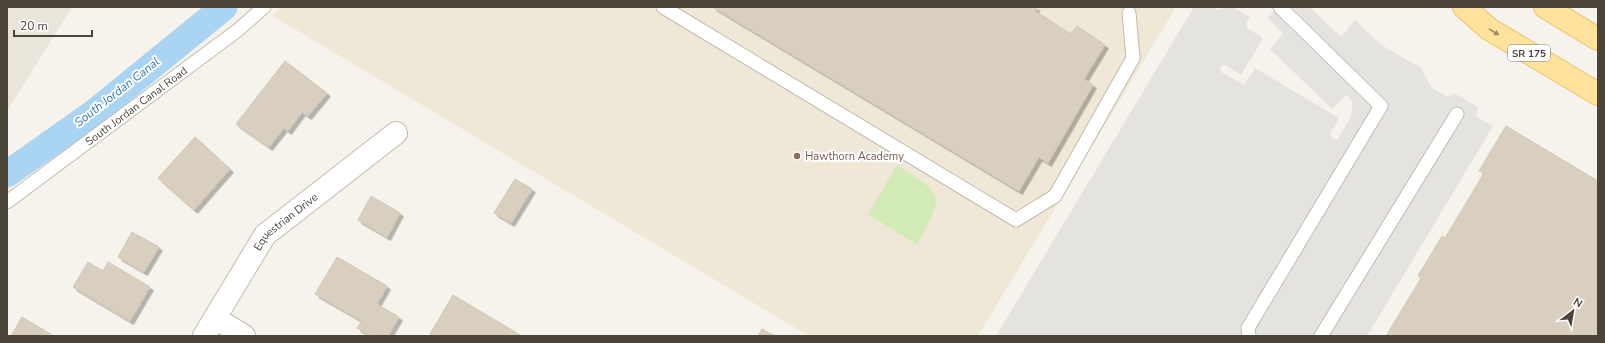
<svg xmlns="http://www.w3.org/2000/svg" width="1605" height="343" viewBox="0 0 1605 343" font-family="'Nunito Sans',sans-serif">
  <style>
    .residential { fill: #eae5da }
    .education { fill: #efe8d6 }
    .green { fill: #d2eab5 }
    .parking { fill: #e5e3e0 }
    .lines { fill: none; stroke-linecap: round; stroke-linejoin: round }
    .canal { stroke: #a9d4f2; stroke-width: 27 }
    .building { fill: #d8cfc1; stroke: #d3c7b4; filter: url(#shadow) }
    .service-casing { stroke: #c2bbae; stroke-width: 15 }
    .minor-casing { stroke: #c2bbae; stroke-width: 24 }
    .primary-casing { stroke: #e6c16a; stroke-width: 24 }
    .service { stroke: #fff; stroke-width: 13 }
    .minor { stroke: #fff; stroke-width: 22 }
    .primary { stroke: #ffe39c; stroke-width: 22 }
    .oneway { fill: #9c8c66 }
    .education-dot { fill: #8d6e63; stroke: #fff; stroke-width: 1.5 }
    .labels { text-anchor: middle; stroke-width: 4; stroke-linejoin: round; paint-order: stroke }
    .shield { fill: #fff; stroke: #817c74; stroke-width: 1 }
    .shield-label { font-size: 10px; font-weight: bold; fill: #4b4439 }
    .street-label { font-size: 11px; fill: #4b4439; stroke: #fff }
    .education-label { font-size: 11px; fill: #785e54; stroke: #fff; text-anchor: start }
    .water-label { font-size: 12px; font-style: italic; fill: #2e7ab2; stroke: #fff }
  </style>
  <defs>
    <filter id="shadow"><feDropShadow dx="3.5" dy="3.5" stdDeviation="0" flood-color="#0004"/></filter>
  </defs>
  <rect width="100%" height="100%" fill="#f6f3ec"/>
  <!-- residential -->
  <path class="residential" d="M7,7h65l-65,104z"/>
  <!-- education -->
  <path class="education" d="M281,7h895l-198,329h-169l-536,-320z"/>
  <!-- green -->
  <path class="green" d="M897,165l31,21 9,13 -3,12 -17,34 -49,-31z"/>
  <!-- parking -->
  <path class="parking" d="M1194,7h18l5,3 4,-1 1,-2h10l18,10 -4,7 1,4 16,10 -22,37 -16,-10 -5,2 1,5 23,13 11,-17 84,50 -9,16 2,5h6l13,-23 1,-5v-10l-4,-5h-3l-13,13 -62,-60 13,-15 -15,-16 10,-11h31l30,28h4l12,-15 25,24 41,24 11,20 16,9 6,-4 25,15 -3,5 1,4 16,9 -126,210h-371z"/>
  <g class="lines">
    <!-- canal -->
    <path class="canal" d="M7,174l88,-62 129,-105"/>
  </g>
  <!-- building -->
  <path class="building" d="M713,7h323l-1,4 36,23 6,-8 28,19 -21,34 9,6 -45,78 -9,-6 -20,34z
    M285,61l42,32 -19,23 -6,-4 -14,19 -4,-3 -15,19 -33,-23z
    M1506,126l92,55v155h-212l35,-58 -3,-2 24,-40 3,2 39,-65 -5,-2z
    M195,137l35,32 -36,41 -36,-32z
    M515,179l17,10 -21,34 -17,-10z
    M371,196l29,17 -13,24 -29,-17z
    M132,232l27,15 -15,25 -26,-15z
    M337,257l50,29 -10,18 22,13 -11,19h-17l-14,-8 5,-7 -47,-27z
    M88,262l15,9 5,-9 42,25 -20,34 -57,-34z
    M453,295l69,41h-93z
    M22,317l32,19h-43z
    M762,329l13,7h-17z"/>
  <g class="lines">
    <defs>
      <g id="service">
        <path d="M663,7l353,213 39,-24 78,-138 -4,-45"/>
        <path id="s1" d="M7,202l231,-172 26,-23"/>
        <path d="M1249,336l-1,-8 133,-222 -101,-99"/>
        <path d="M1321,336l136,-222"/>
      </g>
      <g id="minor">
        <path d="M215,318l29,18"/>
        <path id="s2" d="M204,336l61,-101 131,-102"/>
      </g>
      <path id="primary" d="M1464,7l25,22 109,65
        M1545,7l53,32"/>
    </defs>
    <!-- service casing -->
    <use href="#service" class="service-casing"/>
    <!-- minor casing -->
    <use href="#minor" class="minor-casing"/>
    <!-- primary casing -->
    <use href="#primary" class="primary-casing"/>
    <!-- service -->
    <use href="#service" class="service"/>
    <!-- minor -->
    <use href="#minor" class="minor"/>
    <!-- primary -->
    <use href="#primary" class="primary"/>
  </g>
  <!-- one-way arrows -->
  <defs><path id="oneway-solid" d="M-6-.8H1V-3.2L6.5 0L1 3.2V.8H-6Z"/></defs>
  <use class="oneway" href="#oneway-solid" transform="translate(1494 32) rotate(31)"/>
  <!-- markers -->
  <circle class="education-dot" cx="797" cy="156" r="4"/>
  <g class="labels">
    <!-- shield labels -->
    <rect class="shield" x="1508" y="45" width="42" height="16" rx="3"/>
    <g class="shield-label">
      <text x="1529" y="57">SR 175</text>
    </g>
    <!-- street labels -->
    <g class="street-label">
      <text dy="4" stroke="none"><textPath href="#s1" startOffset="161">South Jordan Canal Road</textPath></text>
      <text dy="4" stroke="none"><textPath href="#s2" startOffset="142">Equestrian Drive</textPath></text>
    </g>
    <!-- education labels -->
    <g class="education-label">
      <text x="805" y="160">Hawthorn Academy</text>
    </g>
    <!-- water labels -->
    <g class="water-label">
      <text transform="translate(117 92) rotate(-38)" y="4">South Jordan Canal</text>
    </g>
  </g>
  <!-- border -->
  <rect width="1605" height="343" fill="none" stroke="#4b4439" stroke-width="16"/>
  <!-- north arrow -->
  <g transform="translate(1573 311) rotate(31)" stroke="#ffffff" stroke-width="3" paint-order="stroke">
  <path d="M0-3L7 15L0 10L-7 15Z" fill="#4b4439"/>
  <text y="-6" font-size="11" font-weight="bold" text-anchor="middle" fill="#4b4439">N</text>
  </g>
  <!-- scale -->
  <path d="M14 30v6h78v-6" fill="none" stroke="#4b4439" stroke-width="2"/>
  <text x="20" y="30" font-size="12" fill="#4b4439" stroke="#ffffff" stroke-width="3" paint-order="stroke">20 m</text>
</svg>
